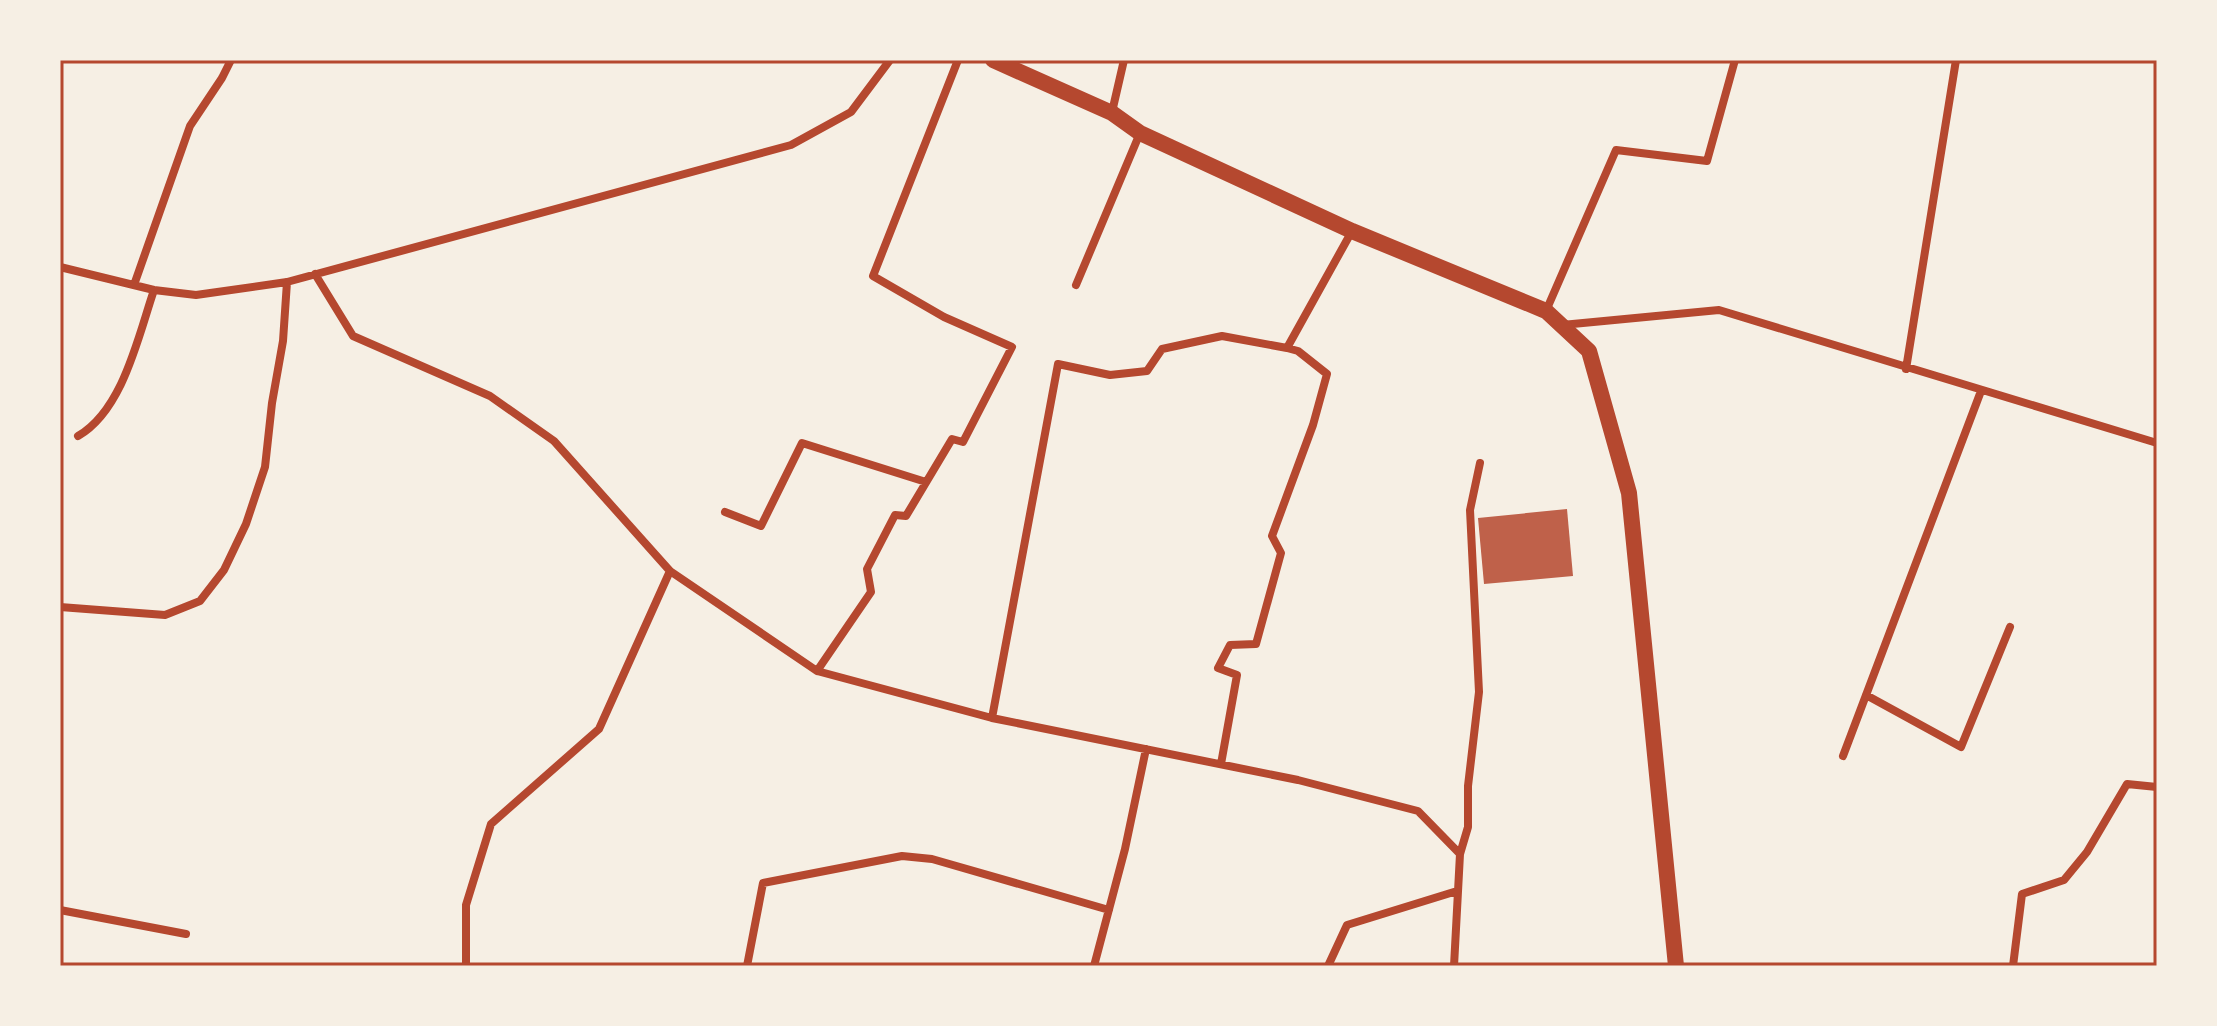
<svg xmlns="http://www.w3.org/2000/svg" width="2217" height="1026" viewBox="0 0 2217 1026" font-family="'Noto Sans',sans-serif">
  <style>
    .building { fill: #bf614a }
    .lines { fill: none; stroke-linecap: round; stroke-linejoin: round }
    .minor { stroke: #b5482f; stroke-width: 8 }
    .secondary { stroke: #b5482f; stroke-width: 16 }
    .neatline { fill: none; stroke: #b5482f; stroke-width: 3 }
  </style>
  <rect width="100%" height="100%" fill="#f6efe4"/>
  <!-- building -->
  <path class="building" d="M1567,509l6,67 -89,8 -6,-66z"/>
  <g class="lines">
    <!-- minor -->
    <path class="minor" d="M1112,112l12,-52
      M60,267l94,23 42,5 91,-13 504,-137 60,-33 39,-52
      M315,274l38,62 137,60 64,45 116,130 147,100 175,47 306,62 120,31 42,43 -6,112
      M134,285l56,-159 32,-48 9,-18
      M1076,285l64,-152
      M1546,311l70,-161 91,11 28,-101
      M1562,325l157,-15 438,133
      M1906,369l50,-309
      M78,436c45,-26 60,-99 76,-146
      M725,512l36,14 41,-83 124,39
      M60,607l105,8 35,-14 24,-31 22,-46 19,-57 7,-64 11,-62 4,-59
      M817,671l54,-79 -4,-23 28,-54 11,1 46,-77 11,3 49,-95 -68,-30 -71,-41 85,-216
      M1866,695l95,52 49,-120
      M992,718l66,-354 52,11 37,-4 15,-22 60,-13 65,12
      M1843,756l138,-365
      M1221,764l16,-89 -19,-7 12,-23 26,-1 25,-91 -9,-17 41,-111 14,-51 -29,-23 -11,-3 65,-117
      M1460,854l8,-27v-41l11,-94 -9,-182 10,-47
      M60,910l126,24
      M466,966v-61l25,-81 108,-95 71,-158
      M747,966l16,-83 139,-27 30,3 177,51
      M1094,966l31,-117 21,-100
      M1328,966l19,-41 110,-34
      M2013,966l9,-72 42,-14 23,-28 40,-68 30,3"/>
    <!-- secondary -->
    <path class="secondary" d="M993,60l119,53 28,20 212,98 194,80 43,40 40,142 47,473"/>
  </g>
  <!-- border -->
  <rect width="2217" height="1026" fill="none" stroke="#f6efe4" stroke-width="124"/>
  <rect x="62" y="62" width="2093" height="902" class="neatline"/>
</svg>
